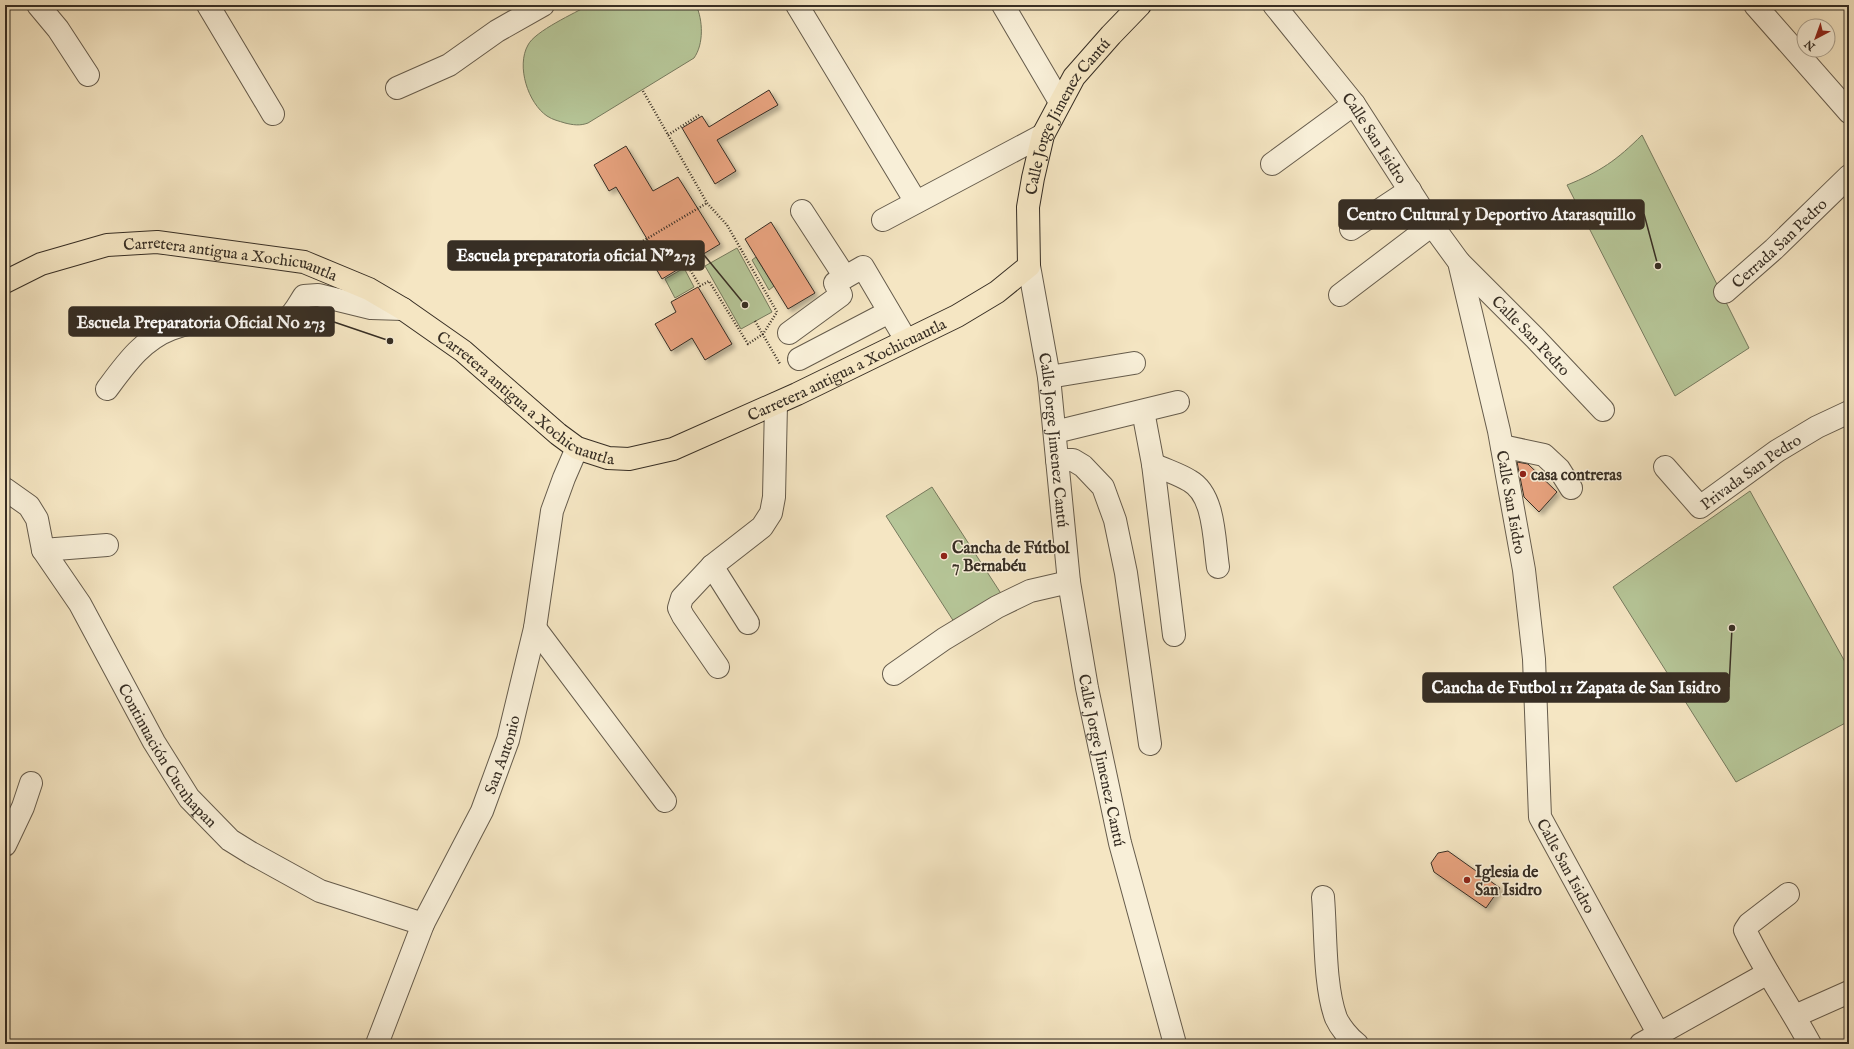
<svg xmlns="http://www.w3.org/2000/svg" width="1854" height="1049" viewBox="0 0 1854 1049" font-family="'IM FELL English',serif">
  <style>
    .green { fill: #b6c698; stroke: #767a5e }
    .building { fill: #e7a27e; stroke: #372e24; filter: url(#shadow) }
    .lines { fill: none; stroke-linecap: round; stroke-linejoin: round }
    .minor-casing { stroke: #665c4c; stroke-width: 24 }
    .major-casing { stroke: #372e24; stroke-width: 24 }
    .path { stroke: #372e24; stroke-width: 2.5; stroke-dasharray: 1 2; stroke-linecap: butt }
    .minor { stroke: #f8efd8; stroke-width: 22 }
    .major { stroke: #f5e6c3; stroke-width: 22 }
    .poi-dot { fill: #8f2418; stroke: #f8efd8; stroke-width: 1.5 }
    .labels { text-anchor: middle; stroke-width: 3; stroke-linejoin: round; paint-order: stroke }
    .street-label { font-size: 16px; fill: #372e24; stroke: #f8efd8 }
    .poi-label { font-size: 16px; font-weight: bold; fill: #372e24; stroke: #f8efd8; text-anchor: start }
    .leader { fill: none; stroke: #372e24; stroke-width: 1.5 }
    .callout-dot { fill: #372e24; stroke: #f8efd8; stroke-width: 1.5 }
    .callout { fill: #372e24; stroke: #372e24; stroke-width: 1.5 }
    .callout-label { font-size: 17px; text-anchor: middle; font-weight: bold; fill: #fff }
  </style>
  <defs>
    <filter id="shadow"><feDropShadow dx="3.5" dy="3.5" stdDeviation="2" flood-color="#0004"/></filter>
  </defs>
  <rect width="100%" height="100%" fill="#f5e6c3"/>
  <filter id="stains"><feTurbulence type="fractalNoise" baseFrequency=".005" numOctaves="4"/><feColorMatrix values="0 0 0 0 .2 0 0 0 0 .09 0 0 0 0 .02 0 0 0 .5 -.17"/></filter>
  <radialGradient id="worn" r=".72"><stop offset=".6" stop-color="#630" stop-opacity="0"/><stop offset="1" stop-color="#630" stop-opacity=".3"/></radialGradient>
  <!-- green -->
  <path class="green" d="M589,5h107c7,15 8,39 -2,53l-106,65c-8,3 -15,2 -23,0 -6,-2 -12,-3 -18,-7 -19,-13 -31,-50 -19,-71 7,-14 47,-32 61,-40z
    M1642,135l107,213 -74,48 -108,-211c33,-13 50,-25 75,-50z
    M737,248l35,64 -31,17 -36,-63z
    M756,257l18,29 -5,4 -17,-30z
    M684,268l10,19 -19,11 -10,-19z
    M932,487l70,108 -46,30 -70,-109z
    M1750,491l99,178v52l-113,61 -123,-195z"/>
  <!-- building -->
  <path class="building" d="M769,90l9,15 -61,35 19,31 -21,13 -33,-56 20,-12 7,11z
    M626,146l27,45 25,-14 42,67 -58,35 -15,-26 6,-4 -37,-62 -7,4 -15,-26z
    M771,222l44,71 -27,16 -43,-70z
    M698,287l34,57 -27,16 -13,-22 -21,13 -16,-27 21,-12 -5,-10z
    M1517,462l11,2 29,28 -18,20 -15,-15z
    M1448,851l52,37 -14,20 -52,-36 -3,-9 7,-10z"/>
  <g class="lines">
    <defs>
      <g id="minor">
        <path d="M38,5l20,24 30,46"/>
        <path d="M208,5l65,109"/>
        <path d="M797,5l119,197"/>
        <path d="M1003,5l57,97"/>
        <path id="s1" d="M1274,5l80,99 78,121 27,37 40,169 25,139 10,89 6,158 118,216"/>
        <path d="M1755,5l94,107"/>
        <path d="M397,88l52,-23 48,-34 46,-26"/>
        <path d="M1272,164l82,-60"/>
        <path d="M802,211l43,66"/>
        <path d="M883,220l160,-85"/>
        <path d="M1351,229l59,-39"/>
        <path id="s2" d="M1459,262l76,76 68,72"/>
        <path id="s3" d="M1029,266l20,111 20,205 18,106 33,155 55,201"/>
        <path id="s4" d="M1725,292l49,-43 75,-73"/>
        <path d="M1340,295l92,-70"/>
        <path d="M789,333l52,-38 -6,-12 28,-16 43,73"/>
        <path d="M799,359l90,-47"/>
        <path d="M1049,377l85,-14"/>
        <path d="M107,389c18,-24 35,-49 64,-60 16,-6 34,-9 51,-10 14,0 52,8 63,1 9,-5 13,-15 19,-24l14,-1 53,13 32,1"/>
        <path d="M1143,411l10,53 21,171"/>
        <path d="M1055,432l123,-30"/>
        <path d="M1502,446l42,9 15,14 12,19"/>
        <path d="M1057,460h16l10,6 20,21 12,33 11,53 24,171"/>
        <path d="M1153,464c12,6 26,10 37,17 25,14 24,60 28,86"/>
        <path id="s5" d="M1665,467l35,40 77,-56 40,-24 32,-15"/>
        <path id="s6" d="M5,489l24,17 8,13 6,31 37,54 74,138 35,56 41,42 21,13 69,38 103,33"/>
        <path d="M43,550l64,-5"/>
        <path d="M712,566l36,57"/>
        <path d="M535,628l130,173"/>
        <path d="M718,667l-35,-51 -4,-8 3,-10 30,-32 50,-39 9,-14 3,-16 2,-93"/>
        <path d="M894,674l50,-35 53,-32 33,-16 39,-9"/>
        <path d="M5,845l18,-38 8,-24"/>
        <path d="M1788,894l-39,30 -4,6c19,40 44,75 65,114"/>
        <path d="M1323,897c3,35 1,89 13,121 4,9 13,20 21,26"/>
        <path d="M1795,1016l54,-24"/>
        <path id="s7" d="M377,1044l46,-120 59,-113 26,-71 27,-112 17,-117 12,-33 13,-30"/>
        <path d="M1641,1044l127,-71"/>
      </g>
      <g id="major">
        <path id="s8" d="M5,282l36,-18 66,-19 50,-3 147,20 65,27 34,20 60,42 95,83 19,14 31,10 21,1 44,-10 124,-55 160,-78 40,-24 32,-26 -1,-59 5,-29 10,-43 31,-58 37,-42 29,-30"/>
      </g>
    </defs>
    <!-- minor casing -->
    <use href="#minor" class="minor-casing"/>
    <!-- major casing -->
    <use href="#major" class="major-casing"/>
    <!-- path -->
    <path class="path" d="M643,91l64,112 20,22 50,87 -14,22 -15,10 -39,-63 -9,5 -11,-18
      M668,135l31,-20
      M638,244l69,-41
      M755,321l25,43"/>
    <!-- minor -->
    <use href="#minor" class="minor"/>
    <!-- major -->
    <use href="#major" class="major"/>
  </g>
  <!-- markers -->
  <g class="poi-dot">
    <circle cx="1523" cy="474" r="4"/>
    <circle cx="944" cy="556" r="4"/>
    <circle cx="1467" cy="880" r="4"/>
  </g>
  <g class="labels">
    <!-- street labels -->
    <g class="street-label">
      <text dy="6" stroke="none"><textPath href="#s8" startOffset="1300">Calle Jorge Jimenez Cantú</textPath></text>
      <text dy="6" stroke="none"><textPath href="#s1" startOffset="167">Calle San Isidro</textPath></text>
      <text dy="6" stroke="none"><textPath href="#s4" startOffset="73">Cerrada San Pedro</textPath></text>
      <text dy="6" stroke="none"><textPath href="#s8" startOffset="234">Carretera antigua a Xochicuautla</textPath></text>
      <text dy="6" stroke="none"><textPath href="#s2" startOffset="103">Calle San Pedro</textPath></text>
      <text dy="6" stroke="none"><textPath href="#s8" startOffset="930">Carretera antigua a Xochicuautla</textPath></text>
      <text dy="6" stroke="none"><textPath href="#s8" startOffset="570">Carretera antigua a Xochicuautla</textPath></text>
      <text dy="6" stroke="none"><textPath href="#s3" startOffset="176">Calle Jorge Jimenez Cantú</textPath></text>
      <text dy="6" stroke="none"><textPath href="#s5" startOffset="115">Privada San Pedro</textPath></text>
      <text dy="6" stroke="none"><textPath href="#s1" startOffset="563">Calle San Isidro</textPath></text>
      <text dy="6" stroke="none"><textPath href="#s6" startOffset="317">Continuación Cucuhapan</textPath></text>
      <text dy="6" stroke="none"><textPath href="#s7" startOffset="316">San Antonio</textPath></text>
      <text dy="6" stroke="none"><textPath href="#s3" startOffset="500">Calle Jorge Jimenez Cantú</textPath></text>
      <text dy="6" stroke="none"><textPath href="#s1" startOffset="935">Calle San Isidro</textPath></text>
    </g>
    <!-- poi labels -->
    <g class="poi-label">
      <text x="1531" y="480">casa contreras</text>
      <text x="952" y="553">Cancha de Fútbol<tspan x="952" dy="18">7 Bernabéu</tspan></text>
      <text x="1475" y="877">Iglesia de<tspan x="1475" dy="18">San Isidro</tspan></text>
    </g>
  </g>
  <!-- callouts -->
  <path class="leader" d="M1658 266L1644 214M745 305L704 255M390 341L334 322M1732 628L1729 687"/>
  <g class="callout-dot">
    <circle cx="1658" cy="266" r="4"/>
    <circle cx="745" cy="305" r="4"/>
    <circle cx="390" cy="341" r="4"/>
    <circle cx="1732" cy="628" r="4"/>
  </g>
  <g class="callout">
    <rect x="1339" y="200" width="305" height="29" rx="4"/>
    <rect x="448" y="241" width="256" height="29" rx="4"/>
    <rect x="69" y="307" width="265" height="29" rx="4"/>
    <rect x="1423" y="673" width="306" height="29" rx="4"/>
  </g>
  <g class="callout-label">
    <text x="1491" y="220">Centro Cultural y Deportivo Atarasquillo</text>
    <text x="576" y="261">Escuela preparatoria oficial N"273</text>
    <text x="201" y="328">Escuela Preparatoria Oficial No 273</text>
    <text x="1576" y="693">Cancha de Futbol 11 Zapata de San Isidro</text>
  </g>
  <!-- margin -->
  <rect width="1854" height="1049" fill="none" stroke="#f5e6c3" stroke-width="20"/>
  <rect x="6" y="6" width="1842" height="1037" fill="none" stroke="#372e24" stroke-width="2"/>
  <rect x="10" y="10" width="1834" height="1029" fill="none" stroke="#372e24"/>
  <!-- north arrow -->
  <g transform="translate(1816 38) rotate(221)"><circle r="19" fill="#f8efd8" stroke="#aba290"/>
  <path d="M0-3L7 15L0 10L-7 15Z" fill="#8f2418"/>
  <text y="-6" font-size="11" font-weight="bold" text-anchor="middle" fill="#372e24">N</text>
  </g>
  <rect width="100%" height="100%" filter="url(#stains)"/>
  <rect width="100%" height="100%" fill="url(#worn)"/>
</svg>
